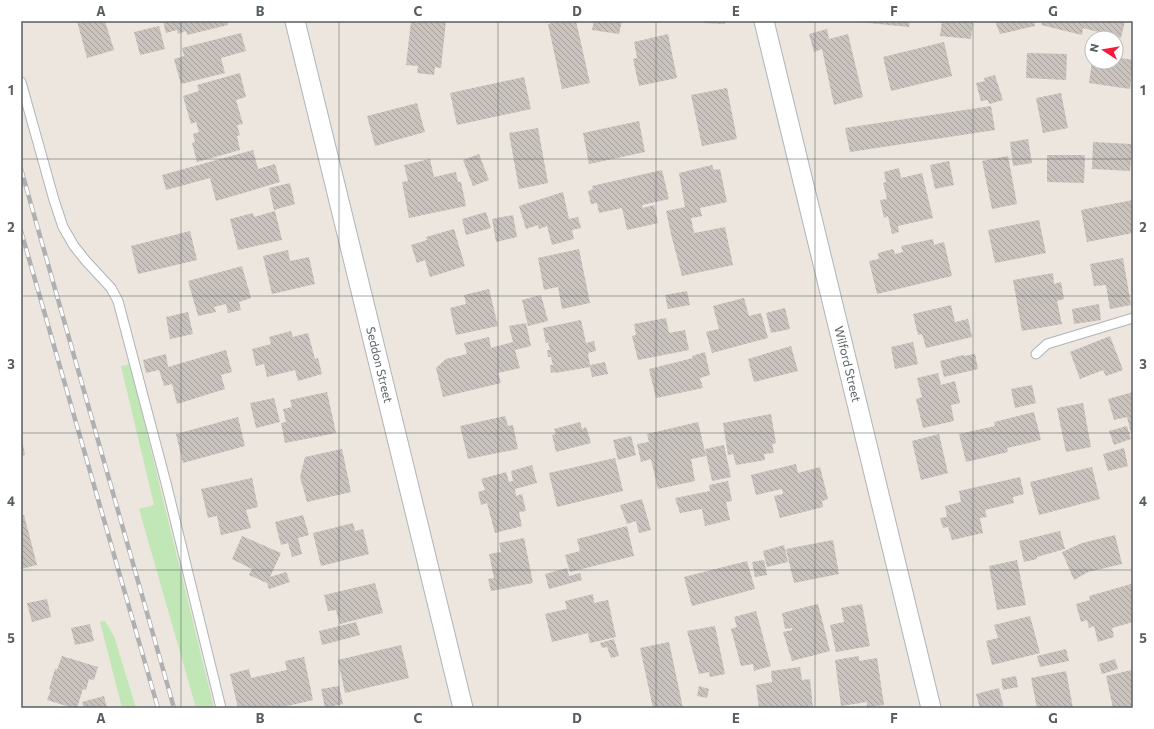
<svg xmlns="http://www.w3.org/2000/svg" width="1154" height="729" viewBox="0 0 1154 729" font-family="Commissioner,sans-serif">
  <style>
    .green { fill: #c2e7b7 }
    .building { fill: url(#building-back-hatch) }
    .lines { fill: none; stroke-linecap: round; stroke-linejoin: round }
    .lane-casing { stroke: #afb4b8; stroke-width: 11 }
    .street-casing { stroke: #afb4b8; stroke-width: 21 }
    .lane { stroke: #fff; stroke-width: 9 }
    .street { stroke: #fff; stroke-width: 19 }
    .rail-casing { stroke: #afb0b1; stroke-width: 4.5 }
    .rail { stroke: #fff; stroke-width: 3; stroke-dasharray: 9; stroke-linecap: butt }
    .grid { fill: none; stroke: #575e61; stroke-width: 1; stroke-opacity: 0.55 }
    .labels { text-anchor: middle; stroke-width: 3; stroke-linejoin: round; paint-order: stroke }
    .street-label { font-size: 12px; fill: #575e61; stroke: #fff }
    .neatline { fill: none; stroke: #575e61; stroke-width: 1.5 }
    .grid-label { font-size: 13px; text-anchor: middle; font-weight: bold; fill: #575e61 }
  </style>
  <defs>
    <pattern id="building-back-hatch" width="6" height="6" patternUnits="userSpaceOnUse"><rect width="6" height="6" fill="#c9c2bd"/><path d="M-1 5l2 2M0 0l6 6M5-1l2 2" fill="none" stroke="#a6a19d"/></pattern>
  </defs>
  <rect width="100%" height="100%" fill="#ece6de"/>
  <!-- green -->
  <path class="green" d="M130,364l84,344h-18l-57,-199 15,-4 -33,-139z
    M105,621l9,15 22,72h-14l-22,-86z"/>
  <!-- building -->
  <path class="building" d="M77,21h28l9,29 -27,8z
    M163,21h64l1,4 -41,10 -1,-4 -8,3 -1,-4 -11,3z
    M411,21h35l-5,47 -6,-1 -1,8 -17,-2 1,-7 -12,-1z
    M561,21h15l14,62 -28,6 -14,-65z
    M594,21h28l-3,13 -27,-4z
    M704,21h21v3l-21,-1z
    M859,21h51l-1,6 -50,-5z
    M942,21h31l-2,18 -31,-3z
    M995,21h39l1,5 -35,8z
    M1042,21h83l-4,17 -38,-10 -1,7 -41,-10z
    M159,26l6,23 -25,6 -6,-23z
    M827,29l2,10 19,-5 15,63 -29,8 -12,-56 -8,3 -5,-18z
    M241,33l5,18 -25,7 4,15 -44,11 -7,-25 10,-3 -2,-8z
    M668,34l9,44 -38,8 -6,-27 4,-1 -3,-16z
    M944,42l8,34 -61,15 -8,-34z
    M1027,53l40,1 -1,26 -40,-2z
    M1116,57l17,3 -3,29 -41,-6 3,-21h24z
    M240,73l6,24 -10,3 7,24 -6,1 3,10 -3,1 3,14 -43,12 -5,-19 3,-1 -2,-8 6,-2 -3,-10 -5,2 -8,-28 16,-5 -2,-6z
    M995,75l8,25 -14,4 -1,-4 -7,1 -5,-18 9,-2 -1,-3z
    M524,77l7,32 -74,16 -7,-32z
    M727,88l10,51 -35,7 -11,-51z
    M1061,93l7,35 -25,5 -7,-35z
    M417,103l8,29 -50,14 -8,-30z
    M991,106l4,24 -145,22 -5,-24z
    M639,121l6,31 -56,12 -6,-31z
    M538,128l10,55 -29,6 -10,-56z
    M1028,139l4,24 -19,3 -3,-24z
    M1093,142l39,2 -2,27 -38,-2z
    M253,150l5,19 17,-5 5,18 -64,19 -6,-23 -44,12 -4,-15z
    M479,154l10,26 -16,6 -10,-26z
    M1047,155h38l-1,28 -37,-1z
    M1008,156l9,48 -25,5 -10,-48z
    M430,159l4,18 22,-5 2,10h3l5,24 -57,12 -7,-36 6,-1 -4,-16z
    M949,161l5,24 -19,4 -5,-24z
    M712,165l2,5 6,-1 7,33 -27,6 2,8 -11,2 3,15 31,-6 8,38 -51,11 -10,-38 -6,-27 19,-4 -6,-34z
    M899,168l2,10 21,-5 11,45 -35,8 1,6 -7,2 -4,-18 -4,2 -4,-18 7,-1 -4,-16 3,-1 -2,-10z
    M662,170l7,29 -27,6 1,3 11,-3 4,18 -31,7 -5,-22 -23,5 -2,-10 -6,1 -3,-13 5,-2 -1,-3z
    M290,183l5,21 -21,6 -5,-22z
    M563,192l6,27 9,-2 3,11 -9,2 2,9 -22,6 -5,-19 -8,3 -1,-4 -12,4 -7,-23z
    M1133,200v33l-46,9 -6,-32z
    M275,211l7,29 -44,10 -8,-31 23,-6 1,4z
    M486,212l5,16 -25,7 -4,-16z
    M513,215l4,22 -21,5 -4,-23z
    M1039,220l7,33 -51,10 -7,-33z
    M454,229l11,37 -35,11 -5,-17 -8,3 -6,-18 16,-5 -1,-3z
    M190,231l7,29 -59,14 -7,-28z
    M933,239l1,6 10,-3 8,34 -75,18 -8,-33 10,-2 -1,-6 15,-4 2,5 8,-2 -2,-6z
    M579,249l11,54 -28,6 -4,-22 -14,3 -6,-32z
    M288,250l2,11 19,-4 6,27 -43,10 -9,-38z
    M1123,258l8,47 -21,4 -4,-24 -12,1 -4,-22z
    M242,266l9,32 -12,4 2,8 -13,3 -2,-9 -12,3 2,5 -18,4 -10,-35z
    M1053,273l1,11 7,-2 3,17 -7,2 5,23 -40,7 -9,-51z
    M489,289l9,37 -42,9 -6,-27 16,-4 -2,-9z
    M687,291l3,14 -22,4 -3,-14z
    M541,295l7,26 -20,5 -6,-26z
    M744,298l5,18 12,-3 7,25 -56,15 -6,-21 13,-3 -6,-23z
    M1099,304l2,16 -27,4 -2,-15z
    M951,305l4,17 13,-3 4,18 -46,11 -4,-14 -4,1 -5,-21z
    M785,308l5,21 -19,4 -5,-20z
    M188,312l5,22 -23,5 -4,-22z
    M666,318l3,15 16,-3 4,20 -51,10 -6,-24 4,-1 -2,-11z
    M581,320l5,23 8,-2 2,10 -8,2 2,12 15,-3 3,12 -16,3 -2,-10 -35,6 -1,-1 -3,1 -1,-8h3l-2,-8h-3l-1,-7h3l-2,-8 -2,1 -3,-15z
    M526,323l5,23 -16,4 5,18 -22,5 3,10 -58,14 -7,-29 10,-9 21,-5 -3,-11 25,-6 2,11 22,-6 -4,-16z
    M291,331l2,6 15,-4 7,26 3,-1 4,16 -24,7 -3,-11 -28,7 -3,-13 -8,2 -4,-17 19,-5 -2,-7z
    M1110,336l13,34 -17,6 -3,-6 -23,9 -10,-27z
    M913,342l5,22 -23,5 -4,-22z
    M791,346l7,25 -44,11 -6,-23z
    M226,350l6,22 -11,3 4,14 -48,15 -5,-20 -8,2 -5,-16 -13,3 -3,-13 23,-6 2,13z
    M705,352l5,23 -10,3 3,10 -47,10 -7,-29 44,-11 -1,-2z
    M975,354l3,15 -34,8 -4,-16 23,-6 1,1z
    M938,373l3,12 14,-4 5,22 -9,2 3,16 -31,7 -7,-29 6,-2 -5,-19z
    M1032,385l4,18 -21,5 -4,-19z
    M327,392l9,41 -51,10 -4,-20 5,-1 -3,-13 9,-2 -2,-7z
    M1133,392v41h-2l-4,-16 -13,3 -6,-21z
    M274,398l6,24 -24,6 -6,-25z
    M1083,403l8,44 -25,5 -9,-44z
    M1034,412l7,28 -34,8 1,4 -42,10 -7,-28 36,-8 -1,-4z
    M771,414l5,29 -4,1 2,9 -10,1 1,6 -29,5 -3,-11 -5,1 -5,-32z
    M505,416l3,10 5,-1 5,24 -50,10 -8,-33z
    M238,417l7,29 -62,17 -7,-29z
    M580,422l2,7 4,-2 5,16 -35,9 -4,-17 4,-1 -2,-5z
    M698,422l8,34 -15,3 4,22 -37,8 -7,-30 -10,3 -4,-18 12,-2 -2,-8z
    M1127,426l4,13 -17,6 -5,-14z
    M21,434l4,21 -4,1z
    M939,434l9,39 -27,7 -9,-39z
    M631,436l5,19 -18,5 -5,-20z
    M724,445l7,32 -19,4 -7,-32z
    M1124,448l4,18 -20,5 -5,-17z
    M342,449l9,43 -44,10 -7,-25 5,-20z
    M615,458l8,33 -66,16 -8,-34z
    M796,464l2,9 22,-6 8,32 -6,2 1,6 -43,11 -6,-22 9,-2 -1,-5 -26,6 -5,-20z
    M532,465l5,18 -22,6 1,7 6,-2 4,17 -7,1 3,14 -27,7 -8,-30 -6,2 -3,-13 7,-2 -4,-11 25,-7 3,10 4,-1 -2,-10z
    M1092,467l8,32 -61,16 -9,-33z
    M1020,477l4,17 -11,3 1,6 -29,7 2,7 -7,1 3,15 -31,7 -4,-13 -5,1 -3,-10 7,-1 -2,-11 16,-4 -2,-11z
    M252,478l6,29 -12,3 5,18 -30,7 -4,-19 -9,2 -7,-29z
    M728,481l4,20 -6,1 4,18 -25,6 -3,-17 -22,4 -5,-15 35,-7 -1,-6z
    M642,499l9,31 -12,3 -3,-12 -9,3 -7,-19z
    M24,515l13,50 -16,4v-53z
    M303,515l6,20 -11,3 4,16 -10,3 -4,-14 -7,2 -6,-23z
    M353,523l2,8 8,-2 6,25 -48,12 -8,-33z
    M627,526l7,30 -64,16 -5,-17 15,-4 -3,-12z
    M1060,531l5,18 -28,8v2l-13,3 -5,-21z
    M1115,535l7,29 -34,8 -14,8 -12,-28 20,-9z
    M242,536l39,17 -11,24 16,-5 4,10 -21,7 -2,-6 -18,-8 3,-6 -20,-10z
    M524,538l9,45 -42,8 -3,-12 6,-1 -5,-24 12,-2 -2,-9z
    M833,540l6,34 -45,9 -8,-34z
    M784,545l4,17 -21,5 -4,-16z
    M764,560l3,15 -12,2 -3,-15z
    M1017,560l9,45 -29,5 -8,-44z
    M747,561l8,28 -63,17 -8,-29z
    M567,568l2,8 11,-3 2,7 -33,9 -4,-15z
    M375,583l8,30 -43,11 -4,-14 -8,1 -4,-16z
    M1131,584l2,9v29l-21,6 2,9 -16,5 -4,-16 -5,2 -2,-8 -6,2 -5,-18 14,-4 -1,-4z
    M593,594l1,9 14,-3 8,37 -26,6 -2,-10 -36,9 -7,-28 22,-5 -2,-8z
    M47,599l4,18 -19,5 -5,-19z
    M818,604l12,47 -38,10 -9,-29 9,-2v-2l-7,1 -3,-16z
    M862,604l8,42 -34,6 -6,-27 14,-3 -3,-14z
    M756,611l15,55 -17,5 -1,-7 -12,2 -10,-37 6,-2 -3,-10z
    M1030,616l10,37 -48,12 -6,-24 12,-3 -4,-13z
    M356,622l4,13 -38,10 -3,-14z
    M90,624l4,17 -19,4 -4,-17z
    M715,626l10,48 -15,3 -1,-5 -10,2 -12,-43z
    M614,639l5,17 -8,2 -4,-11 -5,1 -2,-5z
    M669,642l14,66h-30l-13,-60z
    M401,645l8,33 -64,15 -7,-33z
    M1066,649l3,12 -29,6 -3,-11z
    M62,656l36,11 -4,13 -5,-1 -3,11 -3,-1 -6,19h-4l-26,-8 4,-10 -2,-1 6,-20 2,1z
    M859,656v5l18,-3 7,47 -17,2v-5l-26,4 -6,-46z
    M304,657l9,43 -34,8h-41l-8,-34 19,-5 2,9 36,-8 -2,-9z
    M1115,659l3,10 -16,5 -3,-10z
    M800,667l2,13 8,-1 3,29h-54l-3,-23 16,-3 -1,-11z
    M1132,670l1,38h-20l-7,-32z
    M1066,671l7,37h-36l-6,-30z
    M1016,676l2,11 -15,3 -2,-11z
    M339,686l4,18 -18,4 -4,-19z
    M699,686l10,3 -2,9 -10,-2z
    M999,688l5,20h-24l-4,-14z
    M104,696l3,12h-23l-2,-6z"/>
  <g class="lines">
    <defs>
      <path id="lane" d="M21,82l33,118 9,27 11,19 12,15 25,27 7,13 48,182 55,225
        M1036,354l11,-10 86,-26"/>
      <g id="street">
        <path id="s1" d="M295,21l168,687"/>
        <path id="s2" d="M764,21l167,687"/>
      </g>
    </defs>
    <!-- lane casing -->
    <use href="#lane" class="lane-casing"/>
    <!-- street casing -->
    <use href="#street" class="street-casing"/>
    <!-- lane -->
    <use href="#lane" class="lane"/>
    <!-- street -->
    <use href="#street" class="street"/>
    <defs>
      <path id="rail" d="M21,169l153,539
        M21,231l137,477"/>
    </defs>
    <!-- rail casing -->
    <use href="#rail" class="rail-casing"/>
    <!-- rail -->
    <use href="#rail" class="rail"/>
  </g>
  <!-- grid -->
  <path class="grid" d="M181,21v687M339,21v687M498,21v687M656,21v687M815,21v687M973,21v687M21,159h1112M21,296h1112M21,433h1112M21,570h1112"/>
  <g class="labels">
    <!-- street labels -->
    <g class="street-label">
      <text dy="4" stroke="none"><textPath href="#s2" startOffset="353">Wilford Street</textPath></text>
      <text dy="4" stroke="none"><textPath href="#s1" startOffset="354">Seddon Street</textPath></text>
    </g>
  </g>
  <!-- border -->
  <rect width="1154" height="729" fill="none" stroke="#ffffff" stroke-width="44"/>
  <!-- north arrow -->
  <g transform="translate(1104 50) rotate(282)"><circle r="19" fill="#ffffff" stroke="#bcbfc0"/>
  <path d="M0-3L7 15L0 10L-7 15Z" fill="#f61a3c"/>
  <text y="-6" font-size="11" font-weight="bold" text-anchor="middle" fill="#575e61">N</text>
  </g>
  <rect x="22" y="22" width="1110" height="685" class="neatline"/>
  <g class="grid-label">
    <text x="101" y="16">A</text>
    <text x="260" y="16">B</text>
    <text x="418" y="16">C</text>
    <text x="577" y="16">D</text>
    <text x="736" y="16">E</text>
    <text x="894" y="16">F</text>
    <text x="1053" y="16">G</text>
    <text x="11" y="95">1</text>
    <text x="1143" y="95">1</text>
    <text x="11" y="232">2</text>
    <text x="1143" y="232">2</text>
    <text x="11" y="369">3</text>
    <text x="1143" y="369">3</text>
    <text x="11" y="506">4</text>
    <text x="1143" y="506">4</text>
    <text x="11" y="643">5</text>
    <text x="1143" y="643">5</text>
    <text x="101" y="723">A</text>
    <text x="260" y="723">B</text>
    <text x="418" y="723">C</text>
    <text x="577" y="723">D</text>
    <text x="736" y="723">E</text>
    <text x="894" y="723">F</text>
    <text x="1053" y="723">G</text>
  </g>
</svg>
